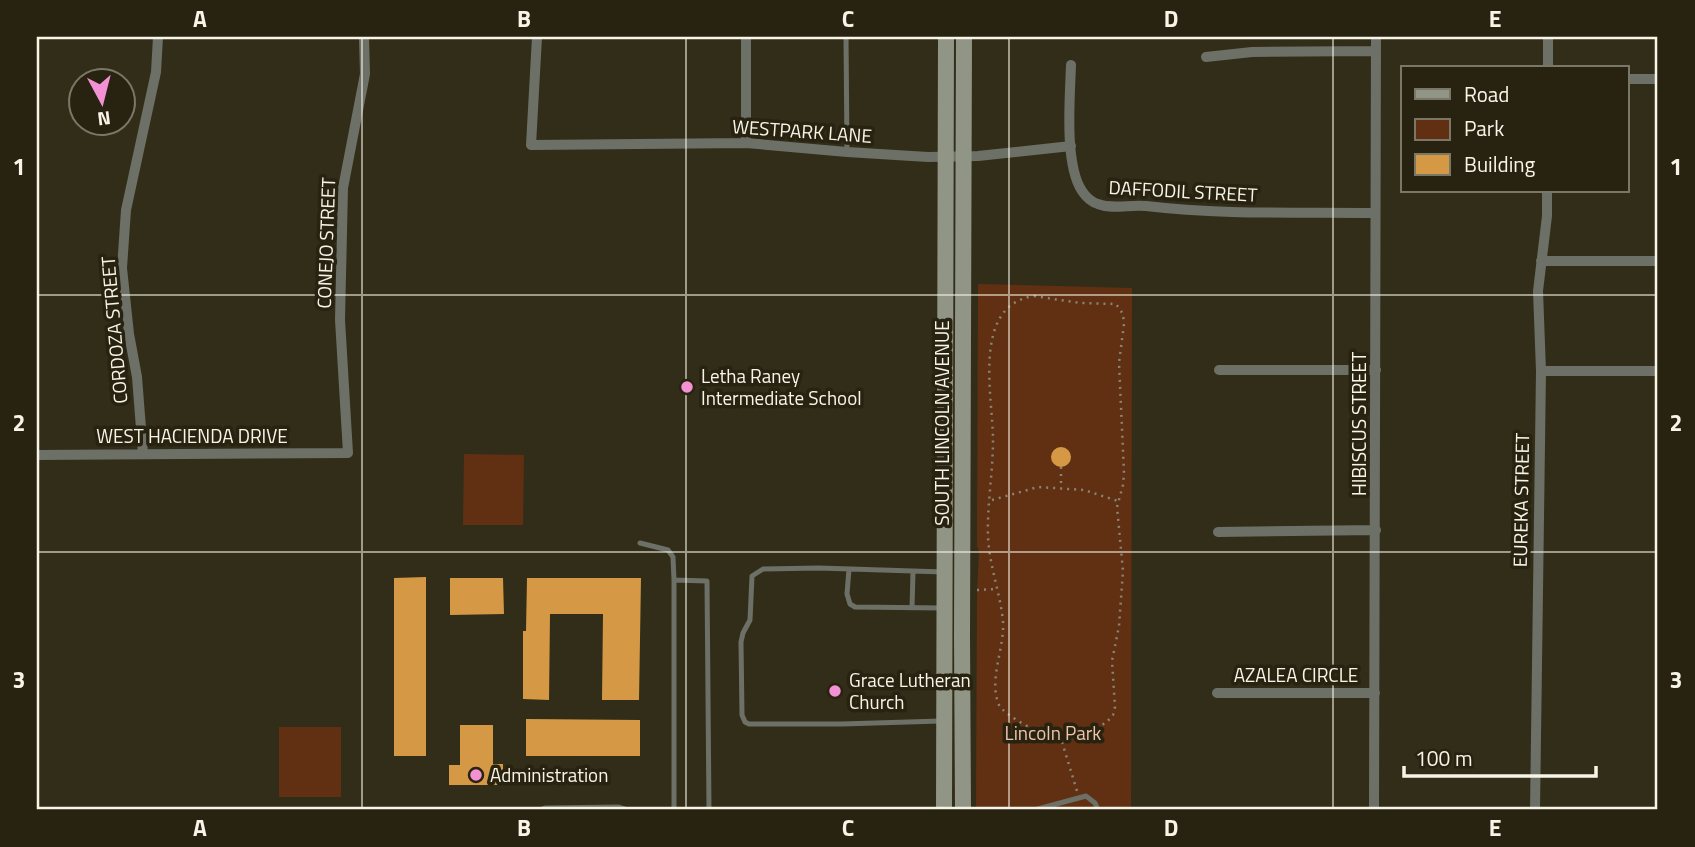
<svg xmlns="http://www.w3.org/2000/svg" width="1695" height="847" viewBox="0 0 1695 847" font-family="'Titillium Web',sans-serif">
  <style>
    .park { fill: #613012 }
    .building { fill: #d59946 }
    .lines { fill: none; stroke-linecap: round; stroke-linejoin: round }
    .path { stroke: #898574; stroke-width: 2.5; stroke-dasharray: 2 5; stroke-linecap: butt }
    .service { stroke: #6d7066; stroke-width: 5 }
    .minor { stroke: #6d7066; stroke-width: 10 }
    .secondary { stroke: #919586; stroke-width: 16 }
    .grid { fill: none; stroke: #f8f5e8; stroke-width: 2; stroke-opacity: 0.55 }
    .poi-dot { fill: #f491d4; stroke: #282310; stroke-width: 2.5 }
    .labels { text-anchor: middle; stroke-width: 7; stroke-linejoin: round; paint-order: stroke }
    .street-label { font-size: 19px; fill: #f8f5e8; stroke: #282310 }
    .poi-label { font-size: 19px; fill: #f8f5e8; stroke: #282310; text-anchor: start }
    .park-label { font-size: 19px; fill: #f0c3ab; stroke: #282310 }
    .neatline { fill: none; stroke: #f8f5e8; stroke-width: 2.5 }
    .grid-label { font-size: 23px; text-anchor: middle; font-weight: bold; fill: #f8f5e8 }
  </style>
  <rect width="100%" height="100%" fill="#322d19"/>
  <!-- park -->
  <path class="park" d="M978,284l154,4 -1,522h-155l1,-215 2,-44 -2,-5z
    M464,454l60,1 -1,70h-60z
    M279,727h62v70h-62z"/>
  <!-- building -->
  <path class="building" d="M1051 457a10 10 0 1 1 20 0a10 10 0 1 1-20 0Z
    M426,577v179h-32v-178z
    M450,578h53l1,36 -54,1z
    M527,578h114l-2,122h-37l1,-86h-53l-1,86 -26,-1v-68h3z
    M526,719l114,1v36h-114z
    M460,725h33v39h10v21h-54v-20h11z"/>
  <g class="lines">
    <!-- path -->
    <path class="path" d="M1034,296l46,7 36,1 7,10 1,10 -5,39 5,110 -1,12 -6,22 6,64 -4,55 -7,35 3,46 -2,8 -7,8 -44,19c-12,-3 -58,-26 -63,-37 -11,-25 6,-57 4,-84 -3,-29 -14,-56 -15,-85 -1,-31 5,-64 5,-96 0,-43 -22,-135 41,-144z
      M1061,467v21
      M992,500l46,-13 46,3 34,11
      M977,590l21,-1
      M1062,742l15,49"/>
    <!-- service -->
    <path class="service" d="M846,37l1,115
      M640,543l28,7 5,7 1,23
      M849,569l-2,25 3,10 5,3 88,1
      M912,608l1,-36
      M941,721l-99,3h-93l-4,-2 -3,-7 -1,-73 2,-9 7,-13 2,-44 11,-7 56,-1 125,4
      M539,810l6,-2 74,-1 9,3
      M674,810v-230l33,1 2,229
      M1034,810l52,-14 9,7 3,7"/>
    <!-- minor -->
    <path class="minor" d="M537,37l-6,108 215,-2 101,9 81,5 50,-1 93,-10
      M1206,57l46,-5 124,-1
      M1071,65c-1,32 -7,99 11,126 4,6 9,11 16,13 15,6 32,0 48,2 76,9 152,6 229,7
      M1548,68v-31
      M1627,79h31
      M746,143v-106
      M1541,261h117
      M1219,370h157
      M1541,371h117
      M143,454l-6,-77 -8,-43 -7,-66 4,-58 30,-138 2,-35
      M37,455l311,-2 -8,-133 3,-132 22,-114 -1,-37
      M1218,532l158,-2
      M1217,693h158
      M1374,810l2,-773
      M1535,810l6,-439 -3,-80 9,-75v-25"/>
    <!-- secondary -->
    <path class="secondary" d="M944,810l2,-773
      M963,810l-1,-173 2,-600"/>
  </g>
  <!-- grid -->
  <path class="grid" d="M362,37v773M686,37v773M1009,37v773M1333,37v773M37,295h1621M37,552h1621"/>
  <!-- markers -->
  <g class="poi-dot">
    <circle cx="687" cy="387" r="7"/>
    <circle cx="835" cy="691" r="7"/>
    <circle cx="476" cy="775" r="7"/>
  </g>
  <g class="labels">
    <!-- street labels -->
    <g class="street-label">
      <text transform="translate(802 131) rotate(4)" y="7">WESTPARK LANE</text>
      <text transform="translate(1183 191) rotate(3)" y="7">DAFFODIL STREET</text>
      <text transform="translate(326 243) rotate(-88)" y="7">CONEJO STREET</text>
      <text transform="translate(114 330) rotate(-95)" y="7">CORDOZA STREET</text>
      <text transform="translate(942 423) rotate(-90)" y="7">SOUTH LINCOLN AVENUE</text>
      <text transform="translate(1359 424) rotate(-90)" y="7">HIBISCUS STREET</text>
      <text x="192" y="443">WEST HACIENDA DRIVE</text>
      <text transform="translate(1521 500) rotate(-89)" y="7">EUREKA STREET</text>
      <text x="1296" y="682">AZALEA CIRCLE</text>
    </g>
    <!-- poi labels -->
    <g class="poi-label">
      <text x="701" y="383">Letha Raney<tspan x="701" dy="22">Intermediate School</tspan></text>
      <text x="849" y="687">Grace Lutheran<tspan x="849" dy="22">Church</tspan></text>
      <text x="490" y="782">Administration</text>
    </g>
    <!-- park labels -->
    <g class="park-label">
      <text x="1053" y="740">Lincoln Park</text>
    </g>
  </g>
  <!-- border -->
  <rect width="1695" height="847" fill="none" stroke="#282310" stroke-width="77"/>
  <!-- legend -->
  <rect x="1401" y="66" width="228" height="126" fill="#282310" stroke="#7b7766" stroke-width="2"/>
  <rect x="1415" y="89" width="35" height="10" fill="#919586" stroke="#7b7766" stroke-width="2"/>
  <text x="1464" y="102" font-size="21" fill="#f8f5e8">Road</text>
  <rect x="1415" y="119" width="35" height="21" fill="#613012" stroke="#7b7766" stroke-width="2"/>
  <text x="1464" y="136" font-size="21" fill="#f8f5e8">Park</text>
  <rect x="1415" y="154" width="35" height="21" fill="#d59946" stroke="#7b7766" stroke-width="2"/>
  <text x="1464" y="172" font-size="21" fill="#f8f5e8">Building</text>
  <!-- north arrow -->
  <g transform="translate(102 102) rotate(173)"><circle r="33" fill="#282310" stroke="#7b7766" stroke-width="2"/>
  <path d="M0-5L12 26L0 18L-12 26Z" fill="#f491d4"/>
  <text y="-10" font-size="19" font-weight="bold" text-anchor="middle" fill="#f8f5e8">N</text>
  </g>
  <!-- scale -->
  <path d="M1404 766v10h192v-10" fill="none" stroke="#f8f5e8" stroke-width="3.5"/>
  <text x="1415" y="766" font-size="21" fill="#f8f5e8" stroke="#282310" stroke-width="5" paint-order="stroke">100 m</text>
  <rect x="38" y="38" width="1618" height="770" class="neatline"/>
  <g class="grid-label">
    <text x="200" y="27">A</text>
    <text x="524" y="27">B</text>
    <text x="848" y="27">C</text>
    <text x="1171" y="27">D</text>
    <text x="1495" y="27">E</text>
    <text x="19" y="175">1</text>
    <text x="1676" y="175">1</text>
    <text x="19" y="431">2</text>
    <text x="1676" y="431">2</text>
    <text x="19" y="688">3</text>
    <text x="1676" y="688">3</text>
    <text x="200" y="836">A</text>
    <text x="524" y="836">B</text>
    <text x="848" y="836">C</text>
    <text x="1171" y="836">D</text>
    <text x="1495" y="836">E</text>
  </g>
</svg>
